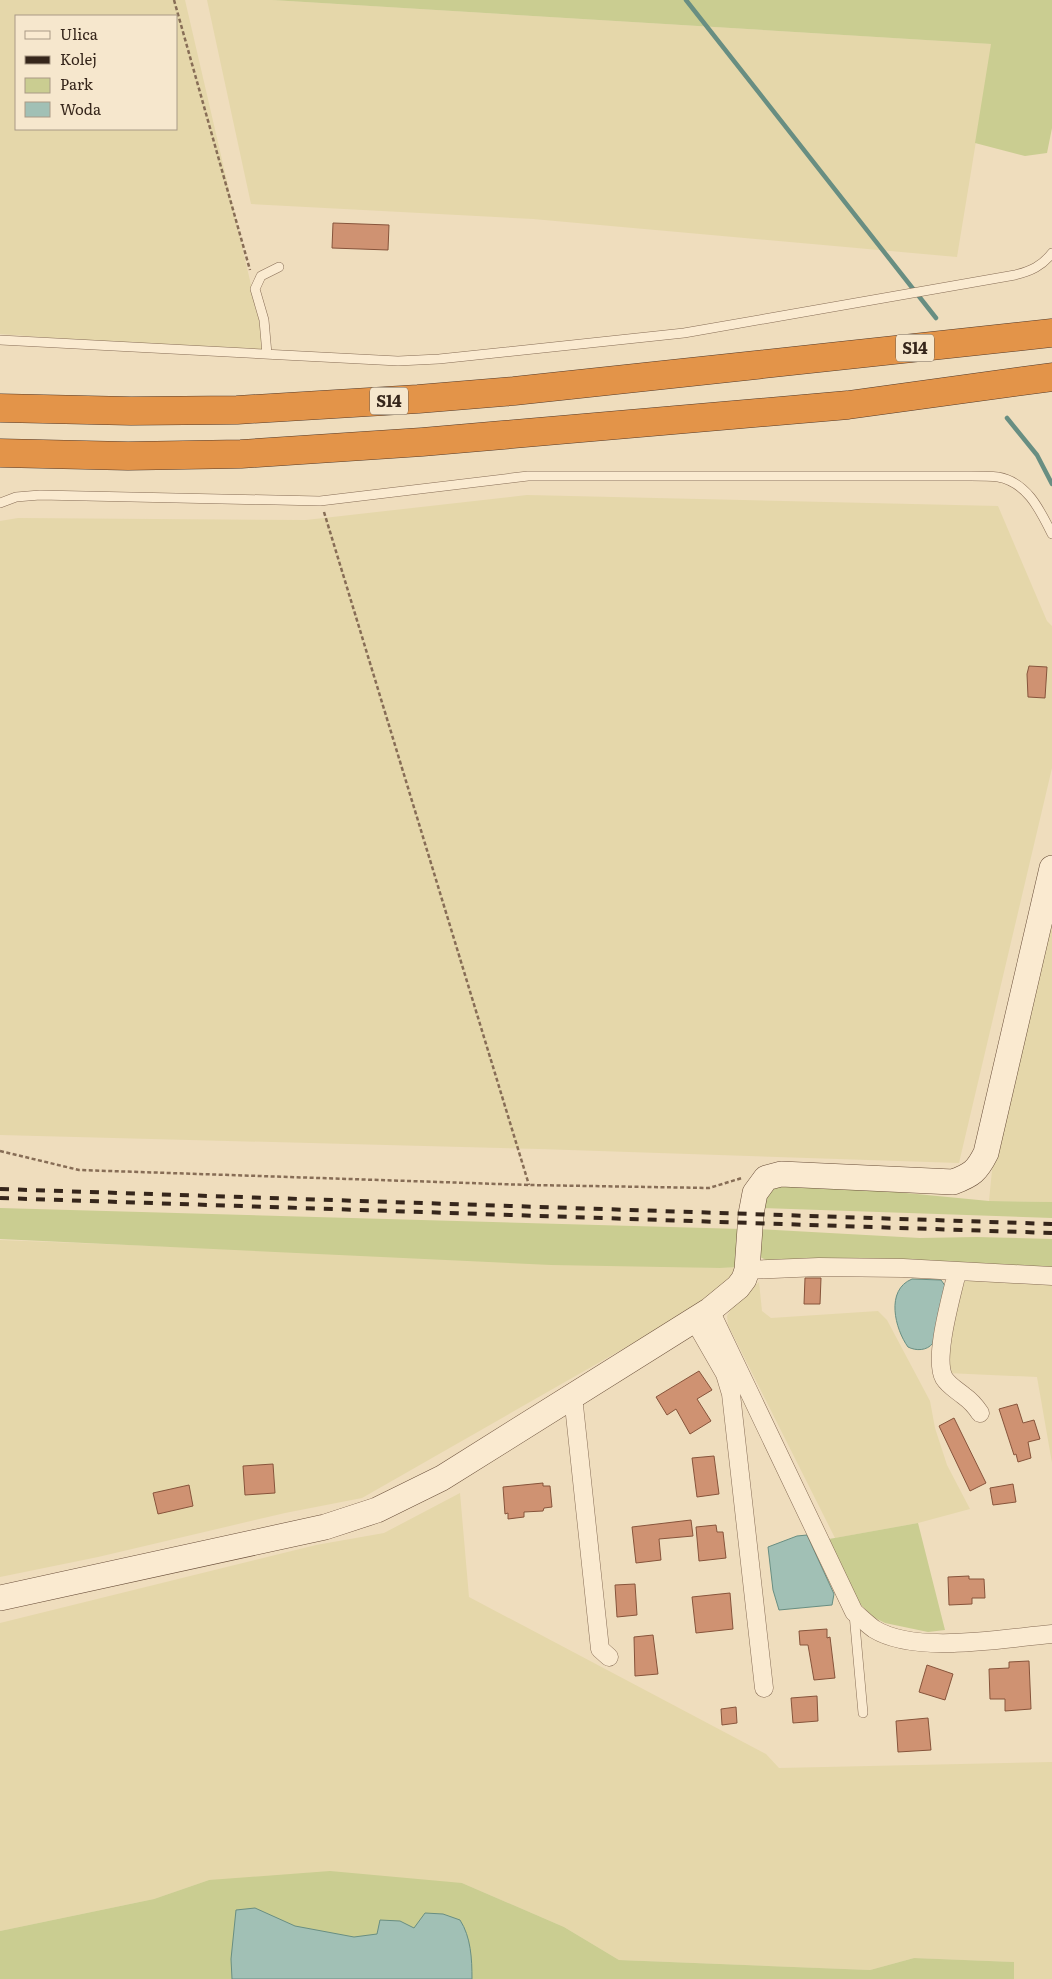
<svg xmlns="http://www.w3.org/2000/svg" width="1052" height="1979" viewBox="0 0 1052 1979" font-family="Literata,serif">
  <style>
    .farmland { fill: #e5d7aa; fill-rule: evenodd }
    .green { fill: #cacd91 }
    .water { fill: #a1c0b5; stroke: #688e82 }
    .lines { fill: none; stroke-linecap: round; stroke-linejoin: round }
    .stream { stroke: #688e82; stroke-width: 4.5 }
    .building { fill: #cf9272; stroke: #87543b }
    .lane-casing { stroke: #876d56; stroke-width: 10 }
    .street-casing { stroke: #876d56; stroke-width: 19 }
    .secondary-casing { stroke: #694e39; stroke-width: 26 }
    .highway-casing { stroke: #553b2b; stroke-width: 29 }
    .path { stroke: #876d56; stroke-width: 2.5; stroke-dasharray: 4 2.5; stroke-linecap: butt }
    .lane { stroke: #faead0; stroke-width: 9 }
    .street { stroke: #faead0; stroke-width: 18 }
    .secondary { stroke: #faead0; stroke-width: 25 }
    .highway { stroke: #e39449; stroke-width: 28 }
    .rail { stroke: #36261b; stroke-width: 4; stroke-dasharray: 9 9; stroke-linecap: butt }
    .labels { text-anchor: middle; stroke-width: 5; stroke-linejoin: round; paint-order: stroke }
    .shield { fill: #f6e7cd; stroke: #706050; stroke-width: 1 }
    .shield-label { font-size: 16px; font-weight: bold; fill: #36261b }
  </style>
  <rect width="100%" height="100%" fill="#efddbd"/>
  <!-- farmland -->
  <path class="farmland" d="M0,0h185l82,354 -267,-20zM16,16h160v113h-160z
    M207,0h65l720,44 -35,213 -424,-38 -282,-15z
    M527,495l471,11 49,115 5,5v142l-93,395 -420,-14 -539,-14v-614l18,-3 288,2z
    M1052,922v280l-63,-1 3,-31z
    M0,1240l720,28 20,-1 -14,18 -49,33 -315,180 -77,15 -187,44 -98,20z
    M959,1277l93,5v181l-15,-86 -90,-4z
    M759,1282l3,29 9,7 107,-7 9,9 43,81 5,27 12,37 23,44 -52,14 -83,15 -107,-213 -1,-9 5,-9z
    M460,1493l9,104 297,157 13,14 273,-6v217h-38v-17l-100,-4 -44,12 -251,-10 -55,-33 -102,-44 -253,-3 -55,19 -154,32v-308l316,-78 68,-12z"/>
  <!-- green -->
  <path class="green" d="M272,0h780v128l-5,25 -22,3 -50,-13 16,-99z
    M782,1181l207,20 63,1v16l-293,-10v-7z
    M0,1208l742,21 -2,38 -20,1 -169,-3 -551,-26z
    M757,1229l163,9 56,-1 76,2v28l-277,-5 -9,-2 -8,-4z
    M918,1523l27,107 -17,2 -43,-9 -12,-6 -13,-13 -31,-65z
    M330,1871l132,12 102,44 55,33 251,10 44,-12 100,4v17h-1014v-48l154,-32 55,-19z"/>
  <!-- water -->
  <path class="water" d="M912,1279l29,1 5,7 -13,56c-6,8 -17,8 -25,4 -13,-18 -23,-57 4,-68z
    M807,1535l27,59 -2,11 -53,5 -6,-20 -5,-43 29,-11z
    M255,1908l40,18 59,11 23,-3 3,-14 20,1 14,7 11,-15 18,1 17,6c11,17 12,39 12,59h-240l-1,-20 5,-49z"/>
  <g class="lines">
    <!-- stream -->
    <path class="stream" d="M686,0l250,318
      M1007,418l30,37 15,29"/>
  </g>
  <!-- building -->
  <path class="building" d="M333,223l56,2 -1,25 -56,-2z
    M1029,666l18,1 -2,31 -17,-1 -1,-23z
    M805,1278h16l-1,26h-16z
    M699,1371l13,19 -15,9 14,22 -21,13 -14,-25 -9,6 -11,-18z
    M1017,1404l6,19 11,-3 6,19 -12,3 3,16 -13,4 -2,-8 -2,1 -15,-46z
    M954,1418l32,65 -16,8 -31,-65z
    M714,1456l5,38 -22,3 -5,-39z
    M273,1464l2,29 -30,2 -2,-29z
    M543,1483v3h7l2,21 -8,1 -1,3 -19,1v5l-16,2v-6l-3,1 -2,-27z
    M1013,1484l3,18 -23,3 -3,-17z
    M189,1485l4,21 -35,8 -5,-21z
    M691,1520l2,16 -34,3 2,21 -25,3 -4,-36z
    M716,1525l1,7h6l3,26 -27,3 -3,-34z
    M969,1576v3h15l1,19h-13v6l-23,1 -1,-28z
    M635,1584l2,31 -20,2 -2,-32z
    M730,1593l3,36 -37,4 -4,-36z
    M827,1629v9l3,-1 5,41 -21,2 -6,-35h-8l-1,-14z
    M653,1635l5,39 -23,2 -1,-39z
    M1029,1661l2,48 -26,2v-12h-15l-1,-30 20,-1v-6z
    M927,1665l26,9 -8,26 -26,-8z
    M817,1696l1,25 -25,2 -2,-25z
    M736,1707l1,16 -15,2 -1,-16z
    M928,1718l3,32 -33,2 -2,-31z"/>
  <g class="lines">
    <defs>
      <path id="lane" d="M0,340l398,21 41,-2 245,-26 331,-58c16,-4 27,-9 37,-22
        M267,354l-3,-34 -9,-31 6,-13 18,-9
        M0,503l16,-6 24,-2 280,6 208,-25h443c9,0 18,0 27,1 29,5 42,33 54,57
        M854,1614l9,99"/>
      <path id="street" d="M747,1270l72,-3 84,1 149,8
        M957,1272c-5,23 -24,86 -13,106 5,8 13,12 20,18 7,5 12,11 16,17
        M710,1310l144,302c6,5 13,12 20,17 42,26 130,9 178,5
        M694,1320l31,54 6,20 33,294
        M573,1396l27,253 9,8"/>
      <path id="secondary" d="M0,1598l325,-71 52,-17 65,-32 268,-168 28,-23 6,-8 3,-9 4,-56 4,-21 11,-15 15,-4 172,8c19,-7 24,-11 33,-29l66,-285"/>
      <path id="highway" d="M0,408l131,3 106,-1 181,-11 96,-8 538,-58
        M0,453l128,3 113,-2 181,-12 426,-37 204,-28"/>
    </defs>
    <!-- lane casing -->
    <use href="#lane" class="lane-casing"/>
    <!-- street casing -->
    <use href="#street" class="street-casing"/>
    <!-- secondary casing -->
    <use href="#secondary" class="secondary-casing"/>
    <!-- highway casing -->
    <use href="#highway" class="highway-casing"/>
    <!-- path -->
    <path class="path" d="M174,0l76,270
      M324,512l205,673
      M0,1151l79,19 450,15 180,3 33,-10"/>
    <!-- lane -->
    <use href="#lane" class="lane"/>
    <!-- street -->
    <use href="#street" class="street"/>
    <!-- secondary -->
    <use href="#secondary" class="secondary"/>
    <!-- highway -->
    <use href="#highway" class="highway"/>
    <!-- rail -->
    <path class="rail" d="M0,1189l1052,35
      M0,1198l1052,35"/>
  </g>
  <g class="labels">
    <!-- shield labels -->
    <g class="shield">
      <rect x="896" y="334.5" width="38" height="27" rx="4"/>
      <rect x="370" y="387.5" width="38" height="27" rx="4"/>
    </g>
    <g class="shield-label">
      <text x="915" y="354">S14</text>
      <text x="389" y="407">S14</text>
    </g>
  </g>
  <!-- legend -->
  <rect x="15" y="15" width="162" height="115" fill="#f6e7cd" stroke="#a99a86"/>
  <rect x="25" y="31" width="25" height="8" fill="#faead0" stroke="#a99a86"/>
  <text x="60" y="40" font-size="15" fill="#36261b">Ulica</text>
  <rect x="25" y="56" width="25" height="8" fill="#36261b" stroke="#a99a86"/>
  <text x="60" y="65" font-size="15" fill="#36261b">Kolej</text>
  <rect x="25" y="78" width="25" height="15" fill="#cacd91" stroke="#a99a86"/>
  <text x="60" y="90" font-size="15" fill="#36261b">Park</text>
  <rect x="25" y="102" width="25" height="15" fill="#a1c0b5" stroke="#a99a86"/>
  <text x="60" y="115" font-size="15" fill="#36261b">Woda</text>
</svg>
